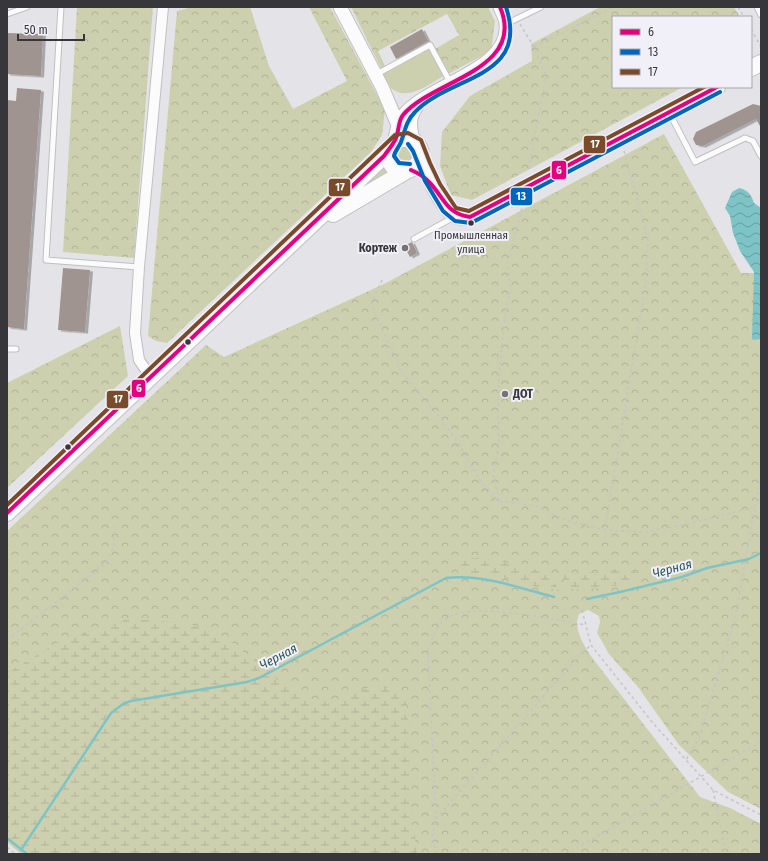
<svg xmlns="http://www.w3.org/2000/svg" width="768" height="861" viewBox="0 0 768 861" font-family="'Fira Sans Condensed',sans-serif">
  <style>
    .grass { fill: #cdd0ae }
    .forest { fill: url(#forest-crowns) }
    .wetland { fill: url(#wetland-marsh) }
    .water { fill: url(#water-waves) }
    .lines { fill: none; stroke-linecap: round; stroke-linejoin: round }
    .stream { stroke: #7ec4c7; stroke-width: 2.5 }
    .building { fill: #9f9490; filter: url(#shadow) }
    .service-casing { stroke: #c0c0c3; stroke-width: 7 }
    .minor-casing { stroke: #c0c0c3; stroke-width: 12 }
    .tertiary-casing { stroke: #c0c0c3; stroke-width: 15 }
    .primary-casing { stroke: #c0c0c3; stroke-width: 18 }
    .path { stroke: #c5c5c6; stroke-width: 1.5; stroke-dasharray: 3 3; stroke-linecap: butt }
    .service { stroke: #fbfbfc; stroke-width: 5 }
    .minor { stroke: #fbfbfc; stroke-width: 10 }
    .tertiary { stroke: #fbfbfc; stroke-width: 13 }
    .primary { stroke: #fbfbfc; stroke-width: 16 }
    .bus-1-casing { stroke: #f1eff7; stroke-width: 7 }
    .bus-2-casing { stroke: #f1eff7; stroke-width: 7 }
    .bus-3-casing { stroke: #f1eff7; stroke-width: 7 }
    .bus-1 { stroke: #e5007d; stroke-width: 4 }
    .bus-2 { stroke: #0065bd; stroke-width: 4 }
    .bus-3 { stroke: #7a4b2a; stroke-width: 4 }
    .bus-dot { fill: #37363a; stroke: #f1eff7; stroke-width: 1.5 }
    .poi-dot { fill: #747377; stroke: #f1eff7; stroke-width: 1.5 }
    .labels { text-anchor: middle; stroke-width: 4; stroke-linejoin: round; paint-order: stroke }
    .bus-label { font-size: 11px; fill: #37363a; stroke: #f1eff7 }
    .poi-label { font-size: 12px; font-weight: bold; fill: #37363a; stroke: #f1eff7; text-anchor: end }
    .water-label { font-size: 13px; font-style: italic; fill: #2a5758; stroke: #f1eff7 }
    .line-badge { stroke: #f1eff7; stroke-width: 1.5 }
    .badge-label { font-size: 11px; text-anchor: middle; font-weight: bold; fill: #fff }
  </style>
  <defs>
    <pattern id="forest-crowns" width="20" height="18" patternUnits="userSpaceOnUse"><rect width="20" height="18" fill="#cdd0ae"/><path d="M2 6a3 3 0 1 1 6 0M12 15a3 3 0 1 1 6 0" fill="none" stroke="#b1b396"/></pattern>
    <pattern id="wetland-marsh" width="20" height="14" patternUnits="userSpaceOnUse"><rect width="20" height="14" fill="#cdd0ae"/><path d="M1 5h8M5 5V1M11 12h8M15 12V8" fill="none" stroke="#b1b396"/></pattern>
    <pattern id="water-waves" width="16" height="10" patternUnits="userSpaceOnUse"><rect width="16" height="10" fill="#7ec4c7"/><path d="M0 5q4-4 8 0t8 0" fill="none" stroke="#68a0a3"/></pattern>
    <filter id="shadow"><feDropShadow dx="3" dy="1.5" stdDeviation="0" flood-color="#0004"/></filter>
  </defs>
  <rect width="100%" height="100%" fill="#e4e4e8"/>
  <!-- grass -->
  <path class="grass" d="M430,47l15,28c-15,9 -39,28 -55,12 -3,-4 -5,-10 -8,-15z
    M407,145l8,10 -9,9 -9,-4 -1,-10z
    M385,166l6,9 -33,15z"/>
  <!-- forest -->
  <path class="forest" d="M77,7h76l-19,251 -71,-6z
    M192,7h58l19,59 24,43 54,-28 -38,-74h21l55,103 -3,25 -11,17 -204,191 -11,-2 -8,-5 29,-325z
    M351,7h137l7,14 -4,30 -43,23 -13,-25 24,-14 -12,-21 -69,37 8,17 -4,2z
    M600,7h134l6,10h-127v70h70l-211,113 -21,-5 -11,-29 2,-34 28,-36 62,-35 -1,-17z
    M664,134l77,139h20v536l-33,-17 -49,-47 -41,-58 -29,-33 -12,-21 3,-11 -1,-6 -11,-6 -9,4c-6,14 4,29 11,41l110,142 30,11 31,16v30h-740l-14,-12v-311l199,-186 18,12 160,-73z
    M120,326l8,50 -121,112v-105z"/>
  <!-- wetland -->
  <path class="wetland" d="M465,558h22l51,12 10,4 11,16 -19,-2 -40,-11 -43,-7 -2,-4 3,-7z
    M630,569l14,7c-14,9 -56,15 -72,13l-12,-16 15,1z
    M128,619l60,4 43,19 58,47 19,11 26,1 39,-15 18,2 10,6 6,10 4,102 6,48h-390l-20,-16v-165l50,-30z"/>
  <!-- water -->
  <path class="water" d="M739,188c9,2 12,6 15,15l7,5v131l-8,1 -1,-2 2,-66 -14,-21 -7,-18 -3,-17 -5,-8 7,-16z"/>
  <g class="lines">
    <!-- stream -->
    <path class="stream" d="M587,599l33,-7 62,-15 25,-9 42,-9 12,-6
      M7,838l20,16
      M21,850l90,-137 12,-9 8,-3 116,-19 12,-4 187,-100c36,-4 74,10 108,19"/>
  </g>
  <!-- building -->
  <path class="building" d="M422,29l6,12 -32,18 -6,-12z
    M7,33l36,1 -2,42 -34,-2z
    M17,88l24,2 -17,239 -17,-2v-227l9,1z
    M753,104l8,2v22l-5,-9 -53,27 -7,-1 -3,-6 3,-7z
    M412,242l5,11 -7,4 -6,-11z
    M63,268l27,2 -5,62 -27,-2z"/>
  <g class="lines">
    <defs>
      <path id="service" d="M61,7l-15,253 93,7
        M757,7l4,8
        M7,14l20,-7
        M506,24l35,-17
        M377,74l53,-29 20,37
        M670,114l25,48 50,-24 8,3 8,15
        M414,239l40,-22
        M7,349h9"/>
      <path id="minor" d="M150,376l-11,-16 -4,-27 4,-66 24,-260"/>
      <path id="tertiary" d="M340,7l42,80 16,38
        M413,140c-3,-13 -5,-22 4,-34
        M394,142c3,-9 3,-19 9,-26 24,-32 108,-45 103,-92 0,-5 -4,-12 -6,-17"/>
      <path id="primary" d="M751,68l10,-5
        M421,157c5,14 22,52 36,59 4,1 8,1 13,1l247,-130
        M333,214l73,-43
        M7,513l377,-357c8,-11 14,-21 29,-16 28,26 -28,49 -24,9"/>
    </defs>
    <!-- service casing -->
    <use href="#service" class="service-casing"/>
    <!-- minor casing -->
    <use href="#minor" class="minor-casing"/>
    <!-- tertiary casing -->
    <use href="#tertiary" class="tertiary-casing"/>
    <!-- primary casing -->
    <use href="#primary" class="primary-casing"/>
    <!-- path -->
    <path class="path" d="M738,7l6,10
      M449,13l2,-6
      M520,24l14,23 12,29 -18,96
      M751,29l10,18
      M534,47l79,-40
      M624,151l24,88 -2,41 -41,250 40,2 34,-6 76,-19 -20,112 -36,119 -13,22
      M382,280l-11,24 30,67 36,43 20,27 22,38 20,22 37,5 32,15 37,9
      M499,501l-6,-28 6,-29 -1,-53 4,-48 5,-40 4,-14 -4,-25 16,-60
      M755,507l6,-32
      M582,610l9,35 61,77 61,68 48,25
      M7,640l99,-77 8,-17v-23
      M713,790l13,64
      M436,819l-8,-169c5,-13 9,-26 21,-33 25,-15 107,3 137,8
      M7,847l8,7
      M437,854l-5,-16 4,-19 142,-162 13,-12
      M566,854l195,-112"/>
    <!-- service -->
    <use href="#service" class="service"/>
    <!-- minor -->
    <use href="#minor" class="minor"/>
    <!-- tertiary -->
    <use href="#tertiary" class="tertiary"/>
    <!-- primary -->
    <use href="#primary" class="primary"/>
    <defs>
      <path id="bus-1" d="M411,170c7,3 13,6 18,12 15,15 17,32 41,35l247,-130
        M7,513l377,-357c4,-6 9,-11 12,-18 3,-7 2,-17 7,-23 29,-35 124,-45 97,-108"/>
      <path id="bus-2" d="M408,144l5,7 12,30 18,30 12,10 16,2 249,-131
        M410,164l-11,-1 -5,-7c1,-5 5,-9 7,-14 4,-11 5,-21 14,-30 35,-37 115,-33 91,-105"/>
      <path id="bus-3" d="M7,505l388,-370 13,-2 13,7 9,23 10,21 16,24 13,3 235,-124"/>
    </defs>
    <!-- bus-1 casing -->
    <use href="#bus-1" class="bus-1-casing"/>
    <!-- bus-2 casing -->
    <use href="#bus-2" class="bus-2-casing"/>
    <!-- bus-3 casing -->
    <use href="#bus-3" class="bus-3-casing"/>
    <!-- bus-1 -->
    <use href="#bus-1" class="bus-1"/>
    <!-- bus-2 -->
    <use href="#bus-2" class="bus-2"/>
    <!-- bus-3 -->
    <use href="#bus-3" class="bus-3"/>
  </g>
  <!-- markers -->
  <g class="bus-dot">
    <circle cx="471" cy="223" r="3.5"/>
    <circle cx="188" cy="342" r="3.5"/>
    <circle cx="68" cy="447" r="3.5"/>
  </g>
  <g class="poi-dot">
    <circle cx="405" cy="248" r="4"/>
    <circle cx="505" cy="394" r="4"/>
  </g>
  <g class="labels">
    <!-- bus labels -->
    <g class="bus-label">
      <text x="471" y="239">Промышленная<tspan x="471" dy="14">улица</tspan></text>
    </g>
    <!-- poi labels -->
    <g class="poi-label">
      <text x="397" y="252">Кортеж</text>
      <text x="513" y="398" text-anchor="start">ДОТ</text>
    </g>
    <!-- water labels -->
    <g class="water-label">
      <text transform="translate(672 568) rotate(-15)" y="5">Черная</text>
      <text transform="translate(278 656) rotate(-28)" y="5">Черная</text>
    </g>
  </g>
  <g class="line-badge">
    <rect x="583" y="135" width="23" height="19" rx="4" fill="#7a4b2a"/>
    <rect x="551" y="160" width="16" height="20" rx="4" fill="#e5007d"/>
    <rect x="328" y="178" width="23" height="19" rx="4" fill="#7a4b2a"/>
    <rect x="510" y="187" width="23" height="19" rx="4" fill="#0065bd"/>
    <rect x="131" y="379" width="15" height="19" rx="4" fill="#e5007d"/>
    <rect x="106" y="390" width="23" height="19" rx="4" fill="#7a4b2a"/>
  </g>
  <g class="badge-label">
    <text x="595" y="148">17</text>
    <text x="559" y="174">6</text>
    <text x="340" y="191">17</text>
    <text x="521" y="200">13</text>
    <text x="139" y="392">6</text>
    <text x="118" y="403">17</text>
  </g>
  <!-- border -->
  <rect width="768" height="861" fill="none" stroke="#37363a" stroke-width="16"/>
  <!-- legend -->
  <rect x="612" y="16" width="140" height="72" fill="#f1eff7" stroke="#a7a5ab"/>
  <rect x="620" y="29" width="20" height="6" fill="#e5007d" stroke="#a7a5ab"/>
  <text x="648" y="36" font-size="12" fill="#37363a">6</text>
  <rect x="620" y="49" width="20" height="6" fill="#0065bd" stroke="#a7a5ab"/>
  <text x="648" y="56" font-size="12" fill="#37363a">13</text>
  <rect x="620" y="69" width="20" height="6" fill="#7a4b2a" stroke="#a7a5ab"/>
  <text x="648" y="76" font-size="12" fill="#37363a">17</text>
  <!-- scale -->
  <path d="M18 34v6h66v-6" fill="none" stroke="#37363a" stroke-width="2"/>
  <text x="24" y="34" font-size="12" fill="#37363a" stroke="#f1eff7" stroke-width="3" paint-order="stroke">50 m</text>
</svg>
